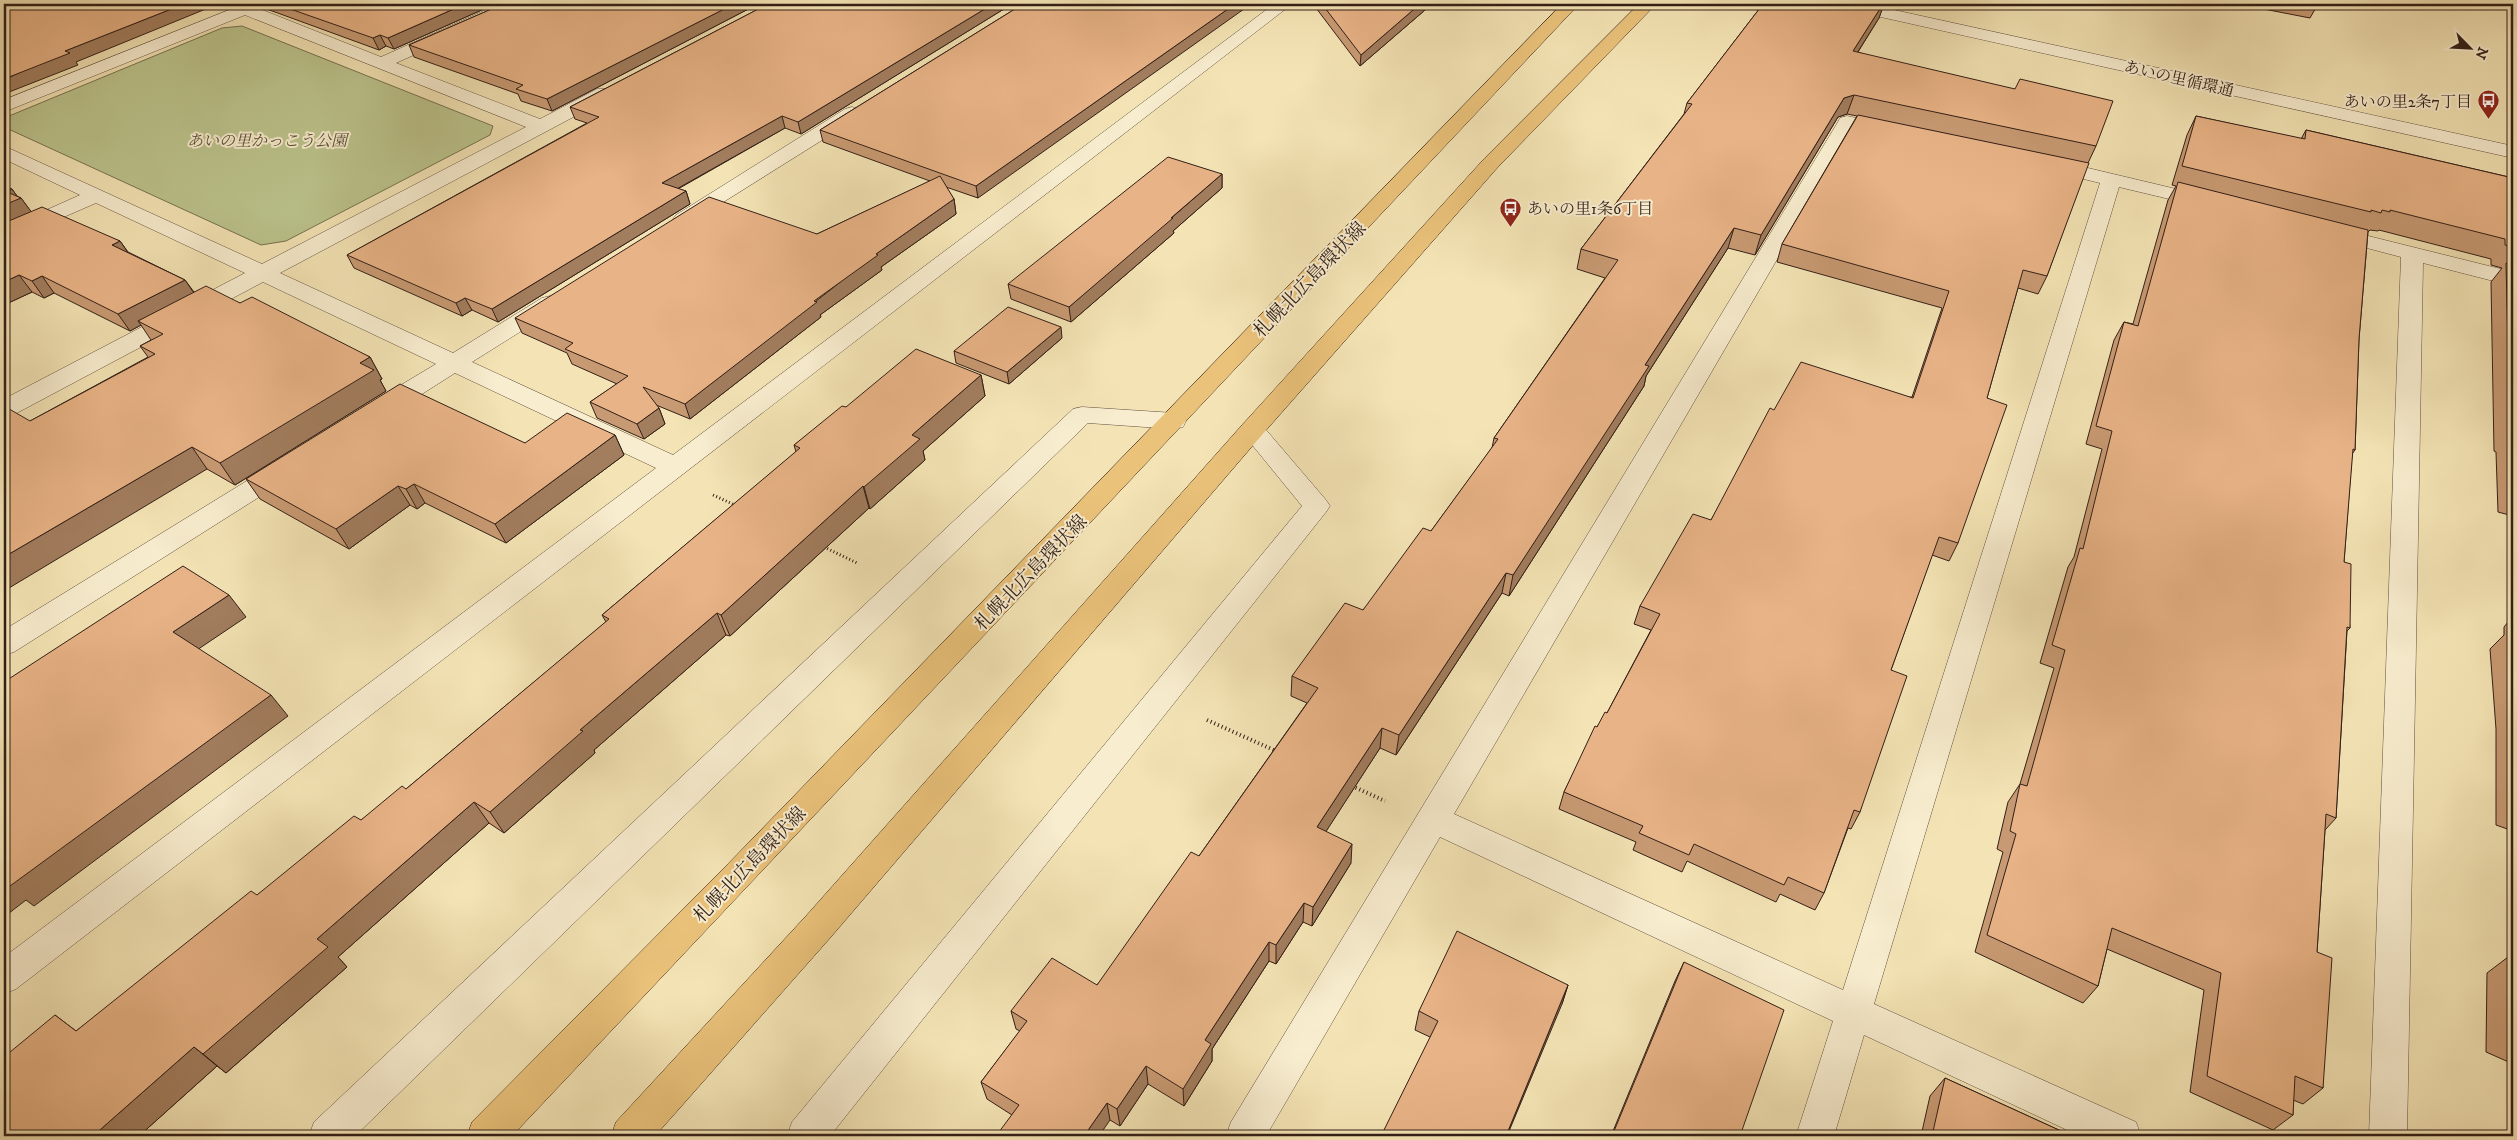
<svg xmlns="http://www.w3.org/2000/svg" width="2517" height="1140" viewBox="0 0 2517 1140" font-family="'IM FELL DW Pica','Noto Serif JP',serif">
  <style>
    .green { fill: #bcc48d; stroke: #777252 }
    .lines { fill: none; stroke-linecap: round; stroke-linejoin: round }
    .minor-casing { stroke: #62503e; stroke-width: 1 }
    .tertiary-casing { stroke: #62503e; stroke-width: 1 }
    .primary-casing { stroke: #321f17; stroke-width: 1 }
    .path-far1 { stroke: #321f17; stroke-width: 3; stroke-dasharray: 1 2.5; stroke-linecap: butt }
    .path { stroke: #321f17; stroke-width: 4; stroke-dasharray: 1 3; stroke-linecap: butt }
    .minor { fill: #f8edcf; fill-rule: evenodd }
    .tertiary { fill: #f8edcf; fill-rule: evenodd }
    .primary { fill: #eac27a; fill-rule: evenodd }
    .wall { fill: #c89a73; stroke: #321f17 }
    .shaded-wall { fill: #a27d5e; stroke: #321f17 }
    .building { fill: #e8b386; stroke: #321f17 }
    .labels { text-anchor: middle; stroke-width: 4; stroke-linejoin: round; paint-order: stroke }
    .far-street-label { font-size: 16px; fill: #321f17; stroke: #f8edcf }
    .far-poi-label { font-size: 16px; fill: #321f17; stroke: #f8edcf; text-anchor: end }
    .far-park-label { font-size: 16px; font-style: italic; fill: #5b513a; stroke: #f8edcf }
    .street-label { font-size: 19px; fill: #321f17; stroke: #f8edcf }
  </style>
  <rect width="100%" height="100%" fill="#f4e4b5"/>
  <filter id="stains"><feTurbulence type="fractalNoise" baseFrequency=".004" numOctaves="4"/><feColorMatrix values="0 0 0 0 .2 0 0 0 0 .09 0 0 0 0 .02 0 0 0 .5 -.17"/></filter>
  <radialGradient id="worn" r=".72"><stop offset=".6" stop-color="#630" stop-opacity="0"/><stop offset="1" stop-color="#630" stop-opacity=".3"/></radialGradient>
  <!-- green -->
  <path class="green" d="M242,26l251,100 -3,9 -204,106 -25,4 -257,-118 5,-11 213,-88z"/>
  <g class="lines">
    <defs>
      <path id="minor" d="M244,4h22l-6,5 121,48 118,-53h21l-2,4 -122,55 144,56 57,-30h14l2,4 -2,4 -331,176 173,80 89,-55 8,-2 8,2 3,5 -3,5 -86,54 201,93 601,-451h18l-1276,985 -12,5v-37l652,-489 -201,-95 -66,42 -9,2 -9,-2 -3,-6 3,-6 65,-39 -173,-82 -250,133 -9,2v-18l241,-126 -149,-70 -92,40v-14l76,-34 -76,-36v-13l258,118 264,-137 -281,-112 -241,97v-12z
        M852,107l7,2 2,4 -2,4 -169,106 -7,2 -7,-2 -3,-4 3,-4 169,-106z
        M1847,116l50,11 3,4 -3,4 -7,2 -37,-8 -399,685 389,176 257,-807 -57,-14 -3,-4 3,-4 7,-2 164,39 3,4 -3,4 -7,2 -88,-21 -245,817 262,118 5,14h-61l-216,-101 -30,101h-38l37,-115 -393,-184 -174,299h-40l5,-14 607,-1000 2,-4z
        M2332,227l181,45v14l-90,-23 -16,873h-38l32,-879 -76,-20 -4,-4 4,-4z
        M1082,407l92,6 9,2 3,6 -3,6 -9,2 -86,-6 -733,713h-46l5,-14 759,-713z
        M1252,422l9,2 65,76 4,6 -4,6 -496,624h-43l5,-14 510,-616 -62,-76 3,-6z
        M285,460l9,3 4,6 -4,6 -280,177 -10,3v-25l272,-167z"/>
      <path id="tertiary" d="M1837,4h30l646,142v12l-668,-149 -6,-1z"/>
      <path id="primary" d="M1562,4h17l-1067,1132h-45l5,-14 256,-258z
        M1639,4h17l-158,163 -237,269 -431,502 -175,198h-44l5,-14 190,-206 437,-492 241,-265z"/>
    </defs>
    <!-- minor casing -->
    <use href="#minor" class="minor-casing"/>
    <!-- tertiary casing -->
    <use href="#tertiary" class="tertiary-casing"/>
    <!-- primary casing -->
    <use href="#primary" class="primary-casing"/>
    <!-- path-far1 -->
    <path class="path-far1" d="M713,495l24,11
      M824,547l33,16"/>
    <!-- path -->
    <path class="path" d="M1207,720l69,31
      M1352,786l33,15"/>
    <!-- minor -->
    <use href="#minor" class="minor"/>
    <!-- tertiary -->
    <use href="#tertiary" class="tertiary"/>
    <!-- primary -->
    <use href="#primary" class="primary"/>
  </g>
  <!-- wall -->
  <path class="wall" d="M261,4h234l-101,45 -8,-3 -7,4 -115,-42z
    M503,4h255l-206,107 -31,-10 -3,-7 -104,-37 -5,-12z
    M768,4h244l-211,130 -16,-6 -107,61 8,2 4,13 -192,118 -26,-12 -10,6 -108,-48 -7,-13 240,-132 -12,-4 -5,-12z
    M1023,4l-45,194 -32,-11 8,12 2,15 -75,53 1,3 -62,45 1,2 -131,102 -34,-14 3,3 6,16 -21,15 -47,-21 -7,-16 27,-18 -45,-20 -5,-11 -45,-20 -7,-15 302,-84 113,-53 -107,-39 -3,-12z
    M1313,4h119l-72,62z
    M1763,4h125l-1,2h-4l-4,12 -21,34 238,94 -8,17 -41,113 -9,18 -20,-6 -31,110 -29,145 -9,18 -17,-6 -41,115 -31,142 -9,17 -3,-1 -24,65 -9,17 -35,-16 -4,8 -89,-41 -5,11 -49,-22 3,-8 -77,-33 5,-17 33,-65 10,-14 44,-83 -17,-6 6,-18 71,-86 63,-110 138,-13 30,-89 -165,-46 5,-18 75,-128 -10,-2 -9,3 -83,138 -27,-7 -82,128 -2,10 -135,210 -7,-3 -106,162 -16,-7 -54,83 25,32 -39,63 -9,-4 -27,42 -7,-3 -57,88v12l-28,45 -36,-22 -28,42 -10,-6 -98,-5 -25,-16 -6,-17 39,-51 -4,-2 -5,-18 86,-26 102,-129 108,-153 -16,-7 1,-20 71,-66 68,-79 61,-83 2,-10 111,-160 -28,-9 4,-20 103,-135 3,-11z
    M2238,4h80l-8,14z
    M2513,63v12l-3,-1z
    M2196,116l105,23 5,-9 207,48v338l-15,-4 -2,-60 -2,-1 -3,-169 11,-14 -11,-3v-6l-112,-29 -1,1 -8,-1 -2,2 -9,107 -4,111 -3,4 -8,108 6,66 -3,3 -11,187 -11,12 -8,122 6,136 -20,16 -10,-4v15l-20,15 -83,-38 14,-102 -97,-41 -9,37 -15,17 -108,-51 28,-100 -6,-3 11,-47 12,-18 34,-116 -14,-5 28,-96 6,-10 28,-108 -16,-5 28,-104 10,-18 9,2 35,-124 8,-14 -4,-1 15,-50z
    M1222,174v14l-49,43 1,2 -103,89 -60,-23 -3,-15z
    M12,189l5,7 4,2 10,14 89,29 8,11 57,28 9,12 46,11 130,54 12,22 -2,1 6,11 -151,94 -28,-16 -177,-48 118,-64 -8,-11 11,-6 -10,-15 -11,6 -76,-38 -10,5 -12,-6 -28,13z
    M1062,338l-53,46 -53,-21 -2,-12z
    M981,375l4,21 -62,55 2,9 -55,49 -1,-1 -139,128 -4,-1 -132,115 1,3 -91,80 -15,-10 -151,134 9,10 -121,106 -9,-7 -78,70h-135l51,-121 21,16 181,-136 104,-75 45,-31 200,-167 -4,-7 194,-163 -2,-7 52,-38z
    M615,435l9,20 -118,88 -81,-40 -8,6 -7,-4 -61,44 -89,-50 -14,-20 279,-36z
    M2513,616v215l-17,-6v-96l-6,-80 14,-14v-8z
    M2512,954h1v140l-2,-31 -25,-11 1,-79z
    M1684,962l56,174h-129l64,-155z
    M1568,985l-6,19 -132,33 -15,-7 4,-19z
    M1945,1078l127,58h-151l9,-40z"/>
  <!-- shaded-wall -->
  <path class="shaded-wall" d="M184,4h34l-142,58 2,3 -74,29v-14l61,-29z
    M465,4h30l-101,45 -6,-11z
    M734,4h24l-206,107 -5,-12z
    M993,4h19l-211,130 -3,-12z
    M1235,4h16l-273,194 -2,-12z
    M1420,4h12l-72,62 1,-11z
    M1883,4h1l-5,14 -32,51 6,-18z
    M380,35l6,11 -7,4 -6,-12z
    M1854,95l-7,19 -9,3 -83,138 6,-20 83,-137z
    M782,116l3,12 -119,67 -4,-12z
    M1222,174v14l-49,43 1,2 -103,89 -2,-15z
    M12,189l7,10 2,-1 12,16 -29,13v-22l3,-13z
    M686,191l4,13 -192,118 -6,-13z
    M954,199l2,15 -75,53 1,3 -62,45 1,2 -131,102 -5,-15 191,-150z
    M1734,228l-6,20 -82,128 -2,10 -135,210 4,-21 132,-210z
    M120,241l11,16 -19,-12z
    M19,275l13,17 -28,13v-23z
    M42,276l12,17 -10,5 -12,-17z
    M185,280l11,16 -58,25 3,4 -11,6 -12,-17z
    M465,298l7,12 -10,6 -6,-13z
    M1061,327l1,11 -53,46 -2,-12z
    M370,357l12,22 -2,1 6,11 -151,94 -15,-22 140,-100z
    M981,375l4,21 -62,55 2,9 -55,49 -6,-22 48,-52z
    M659,408l6,16 -21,15 -7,-15z
    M615,435l9,20 -118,88 -11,-19z
    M192,447l15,22 -203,122v-34z
    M414,484l11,19 -8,6 -11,-20z
    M398,486l12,19 -61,44 -13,-20z
    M863,486l6,22 -139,128 -9,-21z
    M1506,573l-4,20 -106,162 3,-20z
    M229,595l17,22 -55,37 -18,-22z
    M717,613l9,22 -132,115 1,3 -91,80 -14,-21 90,-82z
    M271,695l17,21 -254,190 -8,-6 -22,17v-36z
    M1382,728l-2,20 -64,99 1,-20z
    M474,802l15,21 -151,134 9,10 -121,106 -23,-19 114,-115z
    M1352,844l-1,19 -39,63 1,-19z
    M1304,903l-1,19 -27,42v-19z
    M1269,942v19l-57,88v12l-28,45 -1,-17 22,-49z
    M1568,985l-6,19 -55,132h-1z
    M194,1047l23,19 -78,70h-46z
    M1146,1066l2,18 -28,42 -3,-17z
    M1107,1103l3,17 -11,16h-15z"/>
  <!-- building -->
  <path class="building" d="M10,4h174l-119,47 5,2 -66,26v-71z
    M276,4h189l-77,34 -8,-3 -7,3z
    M503,4h231l-187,95 -31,-10 7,-4 -114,-40z
    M768,4h225l-195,118 -16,-6 -120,67 24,8 -194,118 -27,-11 -9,5 -109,-48 252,-138 -29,-10z
    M1023,4h212l-259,182 -156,-56z
    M1322,4h98l-59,51z
    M1763,4h120l-30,47 162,38 5,-10 93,22 -17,45 -242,-51 -10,3 -83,137 -27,-7 -89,137 4,1 -136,209 -7,-2 -107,162 -17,-7 -65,99 35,17 -39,63 -9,-4 -28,42 -7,-3 -64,98 6,4 -28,45 -37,-23 -29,43 -10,-6 -23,33h-88l23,-31 -38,-23 46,-61 -16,-10 41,-53 45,27 94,-133 8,4 119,-168 -26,-12 53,-73 18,7 60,-82 8,3 67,-92 -4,-1 124,-178 -37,-11 111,-145 -5,-1z
    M1858,115l231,48 -42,113 -24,-6 -36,128 20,7 -49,138 -19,-6 -48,133 16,6 -47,136 -6,-2 -30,83 -36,-16 -4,8 -90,-41 -5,11 -50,-22 4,-7 -79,-34 31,-66 2,1 8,-15 2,1 53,-99 -20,-8 53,-92 18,6 59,-112 4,2 27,-48 112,36 36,-107 -167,-47z
    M2196,116l109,23 1,-9 207,48v69l-8,-2v-6l-115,-29v2l-8,-2 -1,3 -10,-3v2l-189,-46z
    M1168,157l54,17 -51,44h2l-104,89 -61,-23z
    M940,176l14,23 -78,55 2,1 -64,46 3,1 -132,102 -42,-17 16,21 -22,16 -47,-22 38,-26 -63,-27 8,-6 -58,-25 194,-121 108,37z
    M2178,182l190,48 -9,109 -4,111 -2,-1 -9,113 7,2 -1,64 -3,-1 -11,191 -10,-4 -9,138 15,6 -9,130 -28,-12 -2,39 -86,-39 14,-103 -109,-45 -14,58 -111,-51 29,-101 -6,-3 10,-47 7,2 38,-136 -13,-5 28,-97 3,1 29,-118 -16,-5 28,-104 14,4z
    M4,186l8,3 -5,3 14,6 -17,7z
    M42,207l78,34 -8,4 73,35 -67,34 -76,-38 -10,5 -13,-6 -15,7v-59z
    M2506,263l7,2v169v-2l-3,-1z
    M206,286l34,17 12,-6 118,60 -10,6 14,7 -154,93 -28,-16 -188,110v-151l26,15 125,-67 -15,-8 23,-12 -25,-13z
    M1008,307l53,20 -54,45 -53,-21z
    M916,349l65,26 -69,60 8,4 -56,48 -1,-1 -142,129 -4,-2 -137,117 3,1 -93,81 -16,-10 -157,137 11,8 -125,107 -9,-7 -101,89h-89v-79l51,-42 21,16 175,-140 6,4 97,-79 7,4 41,-34 4,3 203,-170 -7,-4 198,-167 -6,-3 48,-39 4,1z
    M400,384l125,59 42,-30 48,22 -120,89 -81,-40 -8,5 -8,-3 -62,43 -90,-50z
    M183,566l46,29 -56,37 98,63 -261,191 -6,-5v-199z
    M2510,628l3,1v31z
    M1457,931l111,54 -62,151h-125l57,-115 -19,-10z
    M2512,954h1v81l-1,-1z
    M1684,962l100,48 -44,126h-128z
    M1945,1078l127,58h-140z"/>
  <!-- icons -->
  <defs>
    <symbol id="bus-pin" viewBox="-11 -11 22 30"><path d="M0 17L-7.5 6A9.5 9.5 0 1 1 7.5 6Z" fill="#8f2418" stroke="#f8edcf"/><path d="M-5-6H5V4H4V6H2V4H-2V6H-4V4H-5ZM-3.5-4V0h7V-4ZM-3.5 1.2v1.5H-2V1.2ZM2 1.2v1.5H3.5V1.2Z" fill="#fff"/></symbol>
  </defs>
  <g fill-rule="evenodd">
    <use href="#bus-pin" x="2476" y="88" width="25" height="34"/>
    <use href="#bus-pin" x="1498" y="196" width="25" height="34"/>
  </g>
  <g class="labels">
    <!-- far-street labels -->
    <g class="far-street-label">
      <text transform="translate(2179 78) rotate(13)" y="6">あいの里循環通</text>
    </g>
    <!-- far-poi labels -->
    <g class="far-poi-label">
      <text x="2472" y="107">あいの里2条7丁目</text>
      <text x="1527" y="214" text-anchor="start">あいの里1条6丁目</text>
    </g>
    <!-- far-park labels -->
    <g class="far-park-label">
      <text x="267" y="146">あいの里かっこう公園</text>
    </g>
    <!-- street labels -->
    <g class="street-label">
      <text transform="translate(1309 279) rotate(-46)" y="7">札幌北広島環状線</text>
      <text transform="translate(1030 572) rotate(-46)" y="7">札幌北広島環状線</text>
      <text transform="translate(749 864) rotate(-46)" y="7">札幌北広島環状線</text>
    </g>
  </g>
  <!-- margin -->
  <rect width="2517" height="1140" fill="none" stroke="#f4e4b5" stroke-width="20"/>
  <rect x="5" y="5" width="2507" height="1130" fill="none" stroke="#321f17" stroke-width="2.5"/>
  <rect x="10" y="10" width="2497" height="1120" fill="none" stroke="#321f17"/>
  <!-- north arrow -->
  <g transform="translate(2470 48) rotate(114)" stroke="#f8edcf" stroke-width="4" paint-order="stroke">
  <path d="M0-4L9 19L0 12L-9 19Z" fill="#321f17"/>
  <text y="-8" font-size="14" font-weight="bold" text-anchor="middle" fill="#321f17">N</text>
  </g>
  <rect width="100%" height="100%" filter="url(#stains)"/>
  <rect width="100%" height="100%" fill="url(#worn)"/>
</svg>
